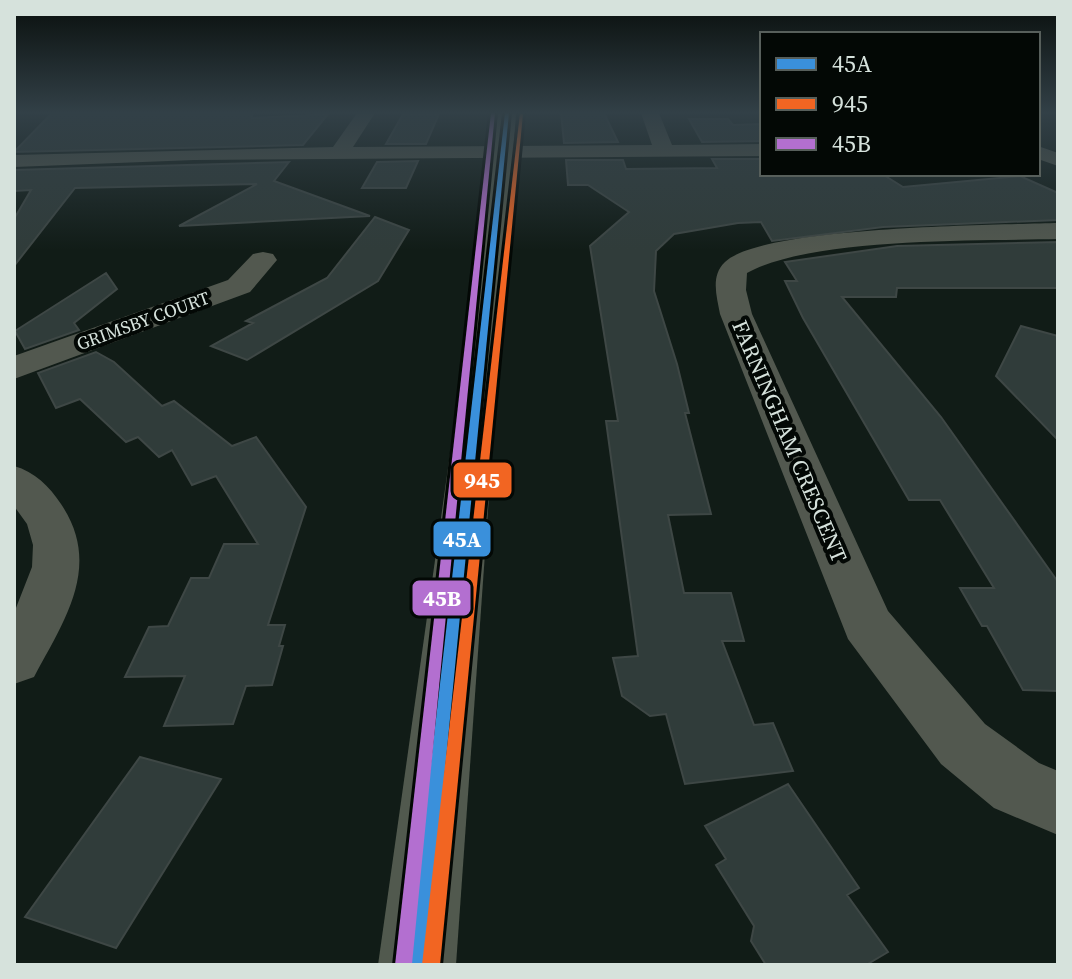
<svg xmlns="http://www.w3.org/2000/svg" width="1072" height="979" viewBox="0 0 1072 979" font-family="'Source Serif 4',serif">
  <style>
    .building { fill: #303c3a; stroke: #3e4745; stroke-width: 2 }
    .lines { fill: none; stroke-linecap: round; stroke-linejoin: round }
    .minor { fill: #52584f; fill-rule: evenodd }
    .major { fill: #51594e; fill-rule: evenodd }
    .bus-1-casing { stroke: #030805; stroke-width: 6 }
    .bus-2-casing { stroke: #030805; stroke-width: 6 }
    .bus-3-casing { stroke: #030805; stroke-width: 6 }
    .bus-1 { fill: #3a90db; fill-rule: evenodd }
    .bus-2 { fill: #f26522; fill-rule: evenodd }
    .bus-3 { fill: #b36fd0; fill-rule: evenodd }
    .labels { text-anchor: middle; stroke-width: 8; stroke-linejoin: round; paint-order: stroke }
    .far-street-label { font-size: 18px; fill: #d6e2dc; stroke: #030805 }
    .street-label { font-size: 22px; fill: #d6e2dc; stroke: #030805 }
    .line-badge { stroke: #030805; stroke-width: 3 }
    .badge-label { font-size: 22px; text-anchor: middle; font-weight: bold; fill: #fff }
  </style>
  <rect width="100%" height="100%" fill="#111c17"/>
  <!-- building -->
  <path class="building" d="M52,113h200v5l76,-4 -25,31 -289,7z
    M561,113h43l14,29 -54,1z
    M403,114h36l-13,30h-40z
    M689,119h39l5,6 29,-1v17l-60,1z
    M712,159h50v15h120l21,13 117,-11 38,17v27l-175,7 -111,14 -11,-19 -23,1 -64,11 -18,17 -2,40 23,73 12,49h-4l26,101 -43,1 16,78h47l13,48h-22l32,84 19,-2 20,48 -108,13 -19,-70 -16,2 -28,-20 -9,-38 25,-2 -32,-235h12l-28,-175 39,-34 -41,-27h-20l-2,-25h57l3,9 91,-1z
    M418,161l-12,27h-44l15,-26z
    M289,162l-15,19 96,35 -191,10 78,-42 -182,4 -61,78v-47l17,-29 -17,1v-21z
    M375,217l34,13 -31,51 -131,79 -36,-14 42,-23 -7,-2 81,-43z
    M1058,242v46h-161l-1,9h-54l99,120 117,165v109l-35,-1 -36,-64h-5l-22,-38h34l-54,-88h-31l-106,-182 -18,-37h12l-12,-19 112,-16z
    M106,273l11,16 -43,34 5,7 -54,19 -10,-18z
    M1021,326l37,10v104l-62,-64z
    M96,352l18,10 48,44 12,-5 58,45 24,-9 50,70 -38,118h17l-6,21h4l-11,39 -26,1 -13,38 -69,2 21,-50 -60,1 24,-50 19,-1 23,-48h18l15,-34h34l-42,-68 -24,9 -20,-35 -13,7 -21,-20 -12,5 -46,-43 -24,9 -18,-35z
    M140,757l81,22 -105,169 -91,-31z
    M788,784l71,104 -12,7 41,57 -22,13h-100l-15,-24 3,-15 -38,-61 10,-6 -21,-33z"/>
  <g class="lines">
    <!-- minor -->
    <path class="minor" d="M357,113h18l-22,34 299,-2 -11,-32h18l13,32 90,-1v12l-568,4 -180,7v-12l319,-8z
      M1038,146l20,7v13l-20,-7z
      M1058,223v16c-79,2 -246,-2 -311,34l-1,17 6,24 136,297 97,113 54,39 19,8v64l-64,-27 -53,-44 -93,-125 -128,-325c-3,-17 -10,-38 5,-52 37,-36 274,-37 333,-39z
      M263,252l10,2 4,6 -27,32 -236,87v-23l214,-76 25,-26z
      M14,466c21,6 35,20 47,38 42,62 3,117 -27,173l-20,7v-71l18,-46 1,-22 -6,-21 -13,-18z"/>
    <!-- major -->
    <path class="major" d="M498,113h18l-60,852h-78z"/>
    <defs>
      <path id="bus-1" d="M505,113h4l-83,852h-18z"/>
      <path id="bus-2" d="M520,113l3,1 -83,851h-18z"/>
      <path id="bus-3" d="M491,113h4l-83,851 -17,1z"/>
    </defs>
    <!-- bus-1 casing -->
    <use href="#bus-1" class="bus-1-casing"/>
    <!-- bus-2 casing -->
    <use href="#bus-2" class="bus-2-casing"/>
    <!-- bus-3 casing -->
    <use href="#bus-3" class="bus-3-casing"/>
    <!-- bus-1 -->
    <use href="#bus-1" class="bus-1"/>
    <!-- bus-2 -->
    <use href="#bus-2" class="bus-2"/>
    <!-- bus-3 -->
    <use href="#bus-3" class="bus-3"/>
  </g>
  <!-- sky -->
  <linearGradient id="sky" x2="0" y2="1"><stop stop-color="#090f0d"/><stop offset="0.45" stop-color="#324047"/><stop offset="1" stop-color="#324047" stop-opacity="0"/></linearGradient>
  <rect width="1072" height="250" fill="url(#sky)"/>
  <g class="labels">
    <!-- far-street labels -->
    <g class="far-street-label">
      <text transform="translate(143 321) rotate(-20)" y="6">GRIMSBY COURT</text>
    </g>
    <!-- street labels -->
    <g class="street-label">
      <text transform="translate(790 441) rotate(67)" y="8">FARNINGHAM CRESCENT</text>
    </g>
  </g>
  <g class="line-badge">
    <rect x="452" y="461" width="61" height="38" rx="8" fill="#f26522"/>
    <rect x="432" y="520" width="60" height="38" rx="8" fill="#3a90db"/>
    <rect x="411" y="579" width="61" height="38" rx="8" fill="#b36fd0"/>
  </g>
  <g class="badge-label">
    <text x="482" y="488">945</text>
    <text x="462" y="547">45A</text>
    <text x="442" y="606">45B</text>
  </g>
  <!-- border -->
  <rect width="1072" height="979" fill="none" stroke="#d6e2dc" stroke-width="32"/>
  <!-- legend -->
  <rect x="760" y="32" width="280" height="144" fill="#030805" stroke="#575f5b" stroke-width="2"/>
  <rect x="776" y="58" width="40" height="12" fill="#3a90db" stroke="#575f5b" stroke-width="2"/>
  <text x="832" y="72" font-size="24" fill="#d6e2dc">45A</text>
  <rect x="776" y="98" width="40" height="12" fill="#f26522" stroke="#575f5b" stroke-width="2"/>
  <text x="832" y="112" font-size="24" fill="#d6e2dc">945</text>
  <rect x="776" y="138" width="40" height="12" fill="#b36fd0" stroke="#575f5b" stroke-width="2"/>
  <text x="832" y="152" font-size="24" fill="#d6e2dc">45B</text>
</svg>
